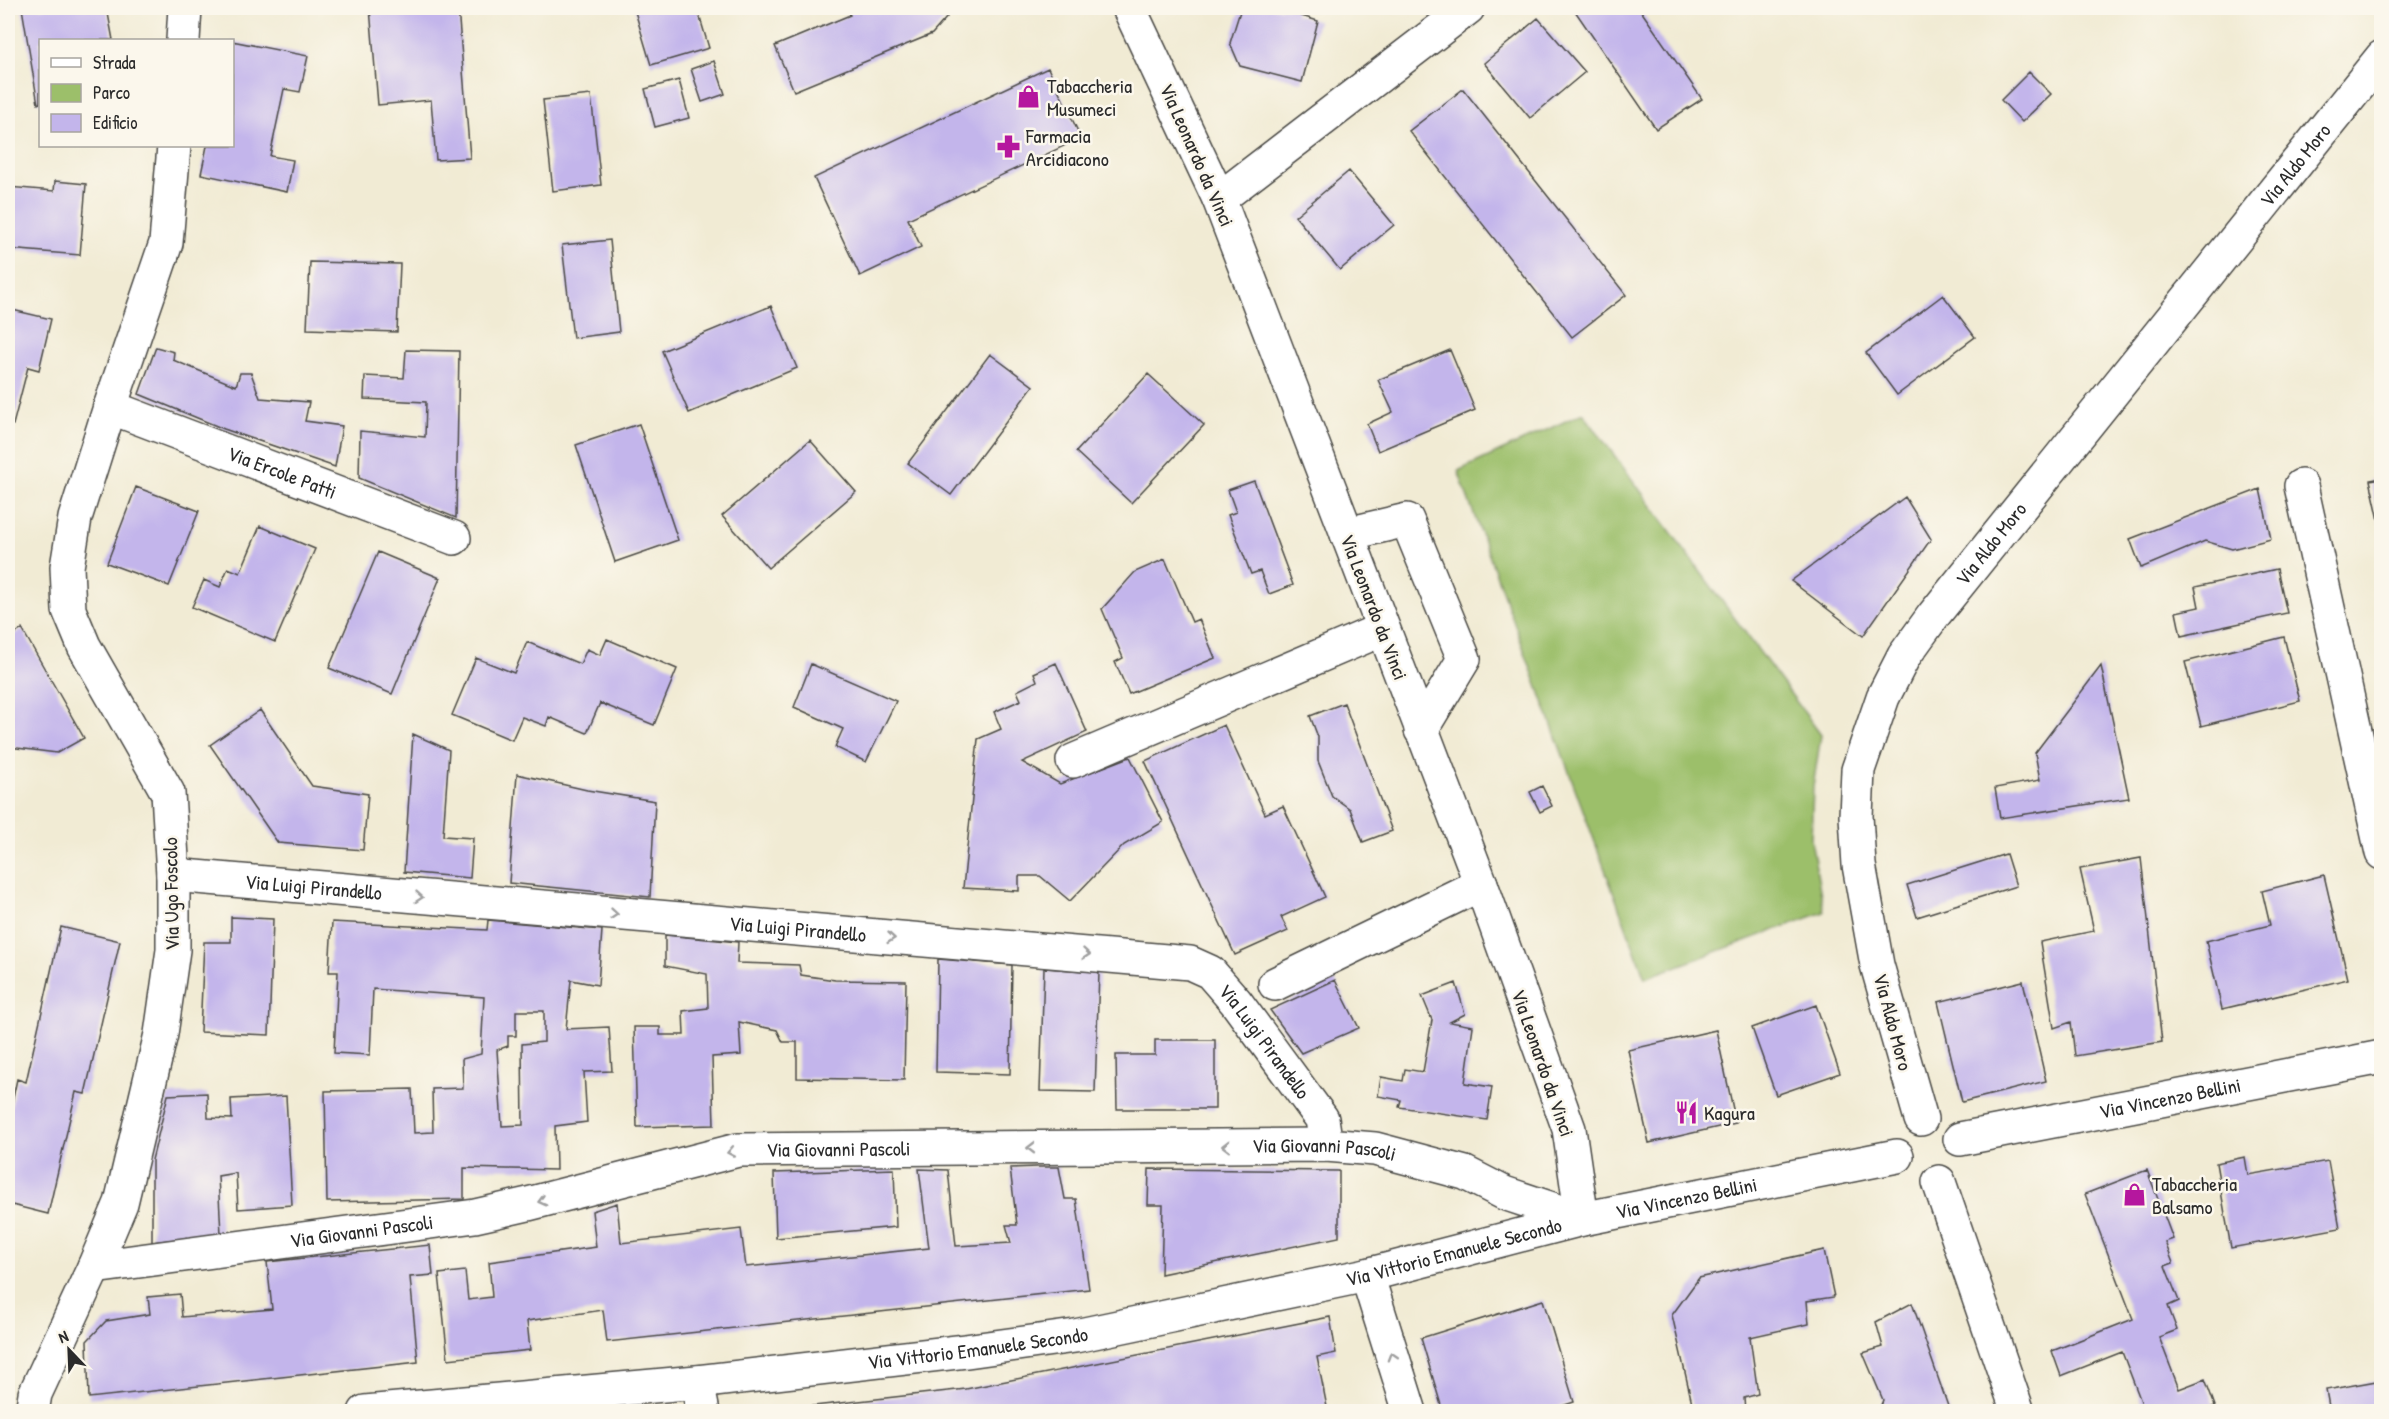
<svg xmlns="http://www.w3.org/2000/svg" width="2389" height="1419" viewBox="0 0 2389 1419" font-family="'Patrick Hand',sans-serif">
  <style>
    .green { fill: #9cbf6a; stroke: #64754a; stroke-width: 1.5 }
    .building { fill: #c3b5eb; fill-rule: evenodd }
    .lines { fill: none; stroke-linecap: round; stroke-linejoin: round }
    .minor-casing { stroke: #494844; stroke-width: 36 }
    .major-casing { stroke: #494844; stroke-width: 36 }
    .minor { stroke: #fff; stroke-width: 33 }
    .major { stroke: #fff; stroke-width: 33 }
    .oneway { stroke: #a0a0a0 }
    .labels { text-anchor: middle; stroke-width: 5; stroke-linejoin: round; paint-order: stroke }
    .poi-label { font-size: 20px; fill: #2b2b2b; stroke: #fbf7ec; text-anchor: start }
    .street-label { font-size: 20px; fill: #2b2b2b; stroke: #fbf7ec }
  </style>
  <rect width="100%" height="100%" fill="#fbf7ec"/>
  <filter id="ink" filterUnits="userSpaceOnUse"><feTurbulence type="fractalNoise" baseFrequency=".0167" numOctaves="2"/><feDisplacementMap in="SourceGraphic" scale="12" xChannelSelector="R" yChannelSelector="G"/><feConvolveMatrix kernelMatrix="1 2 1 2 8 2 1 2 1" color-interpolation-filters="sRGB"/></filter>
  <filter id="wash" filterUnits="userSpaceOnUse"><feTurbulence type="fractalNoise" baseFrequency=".008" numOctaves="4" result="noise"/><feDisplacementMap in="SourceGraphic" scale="24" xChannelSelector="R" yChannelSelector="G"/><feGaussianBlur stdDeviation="1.35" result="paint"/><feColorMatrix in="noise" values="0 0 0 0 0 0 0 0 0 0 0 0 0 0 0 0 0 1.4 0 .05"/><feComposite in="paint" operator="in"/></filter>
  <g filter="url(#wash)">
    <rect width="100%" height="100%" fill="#f1ebd4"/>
    <!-- green -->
    <path class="green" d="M1583,413l238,322 -8,52 -2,53 13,72 -179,66 -187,-507z"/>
    <g id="blocks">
      <!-- building -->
      <path class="building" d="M22,8h85l6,32h-73v63l-2,1z
        M370,8h88l12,150 -34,2 -5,-60 -53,5z
        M634,8h63l12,40 -58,17z
        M847,8h91l9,9 -15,17 -138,57 -19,-45 75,-31z
        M1241,8h56l-2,6 23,7 -16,61 -62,-16 -10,-23z
        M1573,8h66l63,91 -46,30z
        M1538,18l47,54 -55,46 -46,-55z
        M232,41l76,15 -8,36 -16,-3 -14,67 23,4 -6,32 -86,-18 6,-28h25z
        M714,61l11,33 -23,8 -11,-33z
        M1048,68l33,70 -173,81 13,28 -61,29 -46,-98z
        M2029,72l22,22 -29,28 -21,-22z
        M679,80l10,38 -34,9 -10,-38z
        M1463,89l163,206 -54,42 -163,-206z
        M591,95l10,90 -48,6 -10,-91z
        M1349,171l45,54 -54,45 -45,-54z
        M55,181l31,3 -6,71 -72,-6v-62l46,4z
        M610,240l9,92 -46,6 -11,-93z
        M310,262l90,2 -3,68 -90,-3z
        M1943,295l32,42 -78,58 -31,-42z
        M771,306l26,62 -108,45 -27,-62z
        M8,309l43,10 -12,51 -11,-3 -15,58 -5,-1z
        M156,347l18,5 -1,8 63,26 4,-13h11l9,25 49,4 -4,19 37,5 -7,41 -111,-38 -85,-35z
        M406,350l53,1 -3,167 -97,-40 1,-47 65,6 1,-35 -62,-3 1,-23 39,2z
        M1450,350l25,60 -97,41 -11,-27 26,-12 -15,-32z
        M990,354l43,32 -82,109 -43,-32z
        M1148,374l56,51 -73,78 -55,-51z
        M639,424l39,116 -63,22 -39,-117z
        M810,440l46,52 -88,76 -46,-52z
        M2382,478v51h-1l-11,-49z
        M1254,481l39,104 -24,9 -9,-23 -9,3 -23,-59 8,-3 -8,-22z
        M136,487l63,24 -30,75 -62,-23z
        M2260,489l11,50 -39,10 -27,-8 -64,27 -11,-29z
        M1905,497l26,42 -68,97 -72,-55z
        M260,526l55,23 -40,93 -83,-35 12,-27 16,7 8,-19 12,5z
        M378,552l62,26 -48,116 -63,-26z
        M1165,559l27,63 7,-3 16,39 -86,36 -14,-32 8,-4 -21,-49 33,-37z
        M2277,569l10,44 -106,23 -5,-24 23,-5 -4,-20z
        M22,629l62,109 -27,15 -48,-6 -1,-2v-107z
        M2284,637l16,64 -99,25 -16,-64z
        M607,639l70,30 -23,56 -54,-22 -13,30 -38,-16 -3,9 -24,-9 -10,23 -60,-25 24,-57 38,15 13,-31 53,22 7,-15 13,6z
        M1056,663l31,69 -65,30 38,22 70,-27 33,65 -39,23 -54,56 -30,-25h-21v15l-56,-3 15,-149 23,-10 -7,-17 27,-12 -4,-9 20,-10 -3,-8z
        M811,664l85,37 -30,61 -31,-15 8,-18 -49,-22z
        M2101,666l28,132 -129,20 -5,-30 45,-8 -5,-27z
        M1344,703l48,128 -29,11 -13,-33 -18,-13 -14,-35v-24l-8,-21z
        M260,710l52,76 56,8 -5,56 -85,-7 -68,-98z
        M1224,725l41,89 18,-8 42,91 -44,20 7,14 -53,24 -90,-194z
        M413,734l36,16 -6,86 30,2 -3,40 -66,-6z
        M517,774l70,16 68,11 -5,96 -141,-14z
        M1542,786l10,20 -12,6 -10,-20z
        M2006,854l10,32 -99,31 -10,-32z
        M2141,858l21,184 -87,14 -4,-34 -17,6 -14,-86 54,-11 -14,-62z
        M2324,875l24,104 -126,30 -16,-68 64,-16 -8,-34z
        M231,917l42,2 -4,116 -69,-3 4,-90h27z
        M488,920l114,10 -4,55 -27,-5 -5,49 43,-2 3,44 -28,1 3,50 -32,4 1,44 -92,-2v31l-137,3 -2,-111 87,-2 2,44 19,-1 -1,-43 31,-1 -1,-29 19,-5 3,-57 -111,-8 -3,66 -36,-2 4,-81h-9l3,-50 155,8zM516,1011h28v31l-22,2 1,81 -21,1 -5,-76 11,-4v-10h8z
        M61,927l59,14 -35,153 -9,-2 -28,122 -40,-10v-82l9,-43 9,3z
        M665,935l73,7 -1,21 62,2 2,10 34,5 71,1 -2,99 -107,-2v-36h-14l-6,-12 -38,-8 2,33 -29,2 2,68 -77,2 -3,-100h26v8h24l-1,-24 25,-3 -1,-34 -42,-8z
        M938,959l74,6 -2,109 -74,-2z
        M1044,968l55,4 -4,120 -55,-1z
        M1335,980l24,48 -58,25 -31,-43z
        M2023,981l23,100 -84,21 -24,-100z
        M1456,983l9,31 -15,8 23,4 -8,57 27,4 -5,33 -88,-13 2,-7 -23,-4 3,-19 22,4 2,-12 18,3 9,-52 -10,-24z
        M1816,1005l24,68 -64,22 -24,-67z
        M1716,1030l20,93 -87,20 -21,-93z
        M1155,1040h60v69h-98l-1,-54h39z
        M207,1093l1,25 24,1 -1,-20 55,-3 6,109 -54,4 -2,-36 -18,3 3,58 -69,8v-82l16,-65z
        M2245,1157l3,18 80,-14 12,67 -109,20 -15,-85z
        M1037,1167h22l6,32h11l13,90 -482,53 -4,-32 -76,11 3,29 -82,9 -9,-85 26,-3 3,29 24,-3 -3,-35 107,-15 -4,-36 25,-8 4,40 120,-14 5,38 183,-19 -10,-79 29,1 8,76 55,-3 -5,-18h11l-7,-57z
        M894,1169l2,58 -120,11 -2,-65z
        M1149,1169l190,2v66l-178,37 2,-69h-15z
        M2147,1170l26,69 -8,3 8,21 -8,3 14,35 -11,5 9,24 -18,7 20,52 26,-10 10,27 -14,6h-78l19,-8 -20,-52 -61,24 -9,-25 81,-32 -48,-125z
        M430,1245l3,30 -23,2 8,85 -329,36 -2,-57 19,-20 44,-7 -2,-17 32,-3 2,23 90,-8 -5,-47z
        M1824,1250l10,47 -27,4 2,23 -59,13 8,57 -14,4 1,14h-51l-22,-97 27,-37z
        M8,1262l4,23 -4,1z
        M1543,1300l31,102 -30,10h-101l-22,-74z
        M1912,1303l38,109h-72l5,-12 -20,-47 20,-6 -7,-25z
        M1330,1317l6,36 -19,4 11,55h-568l206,-23z
        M2382,1380v32h-52l-4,-22z"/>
    </g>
  </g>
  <g filter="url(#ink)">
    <use href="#blocks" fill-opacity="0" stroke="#494844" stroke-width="1.5"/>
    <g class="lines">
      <defs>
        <g id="minor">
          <path d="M183,40l2,-32"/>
          <path d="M1219,199l249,-191"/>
          <path id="s1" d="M110,407l344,131"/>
          <path d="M2301,486l81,367"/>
          <path d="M1347,534l60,-14 57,139 -43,71"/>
          <path d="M1073,761l310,-132"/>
          <path id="s2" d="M173,875l1017,88 20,9 26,30 86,117 4,26"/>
          <path d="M1275,984l206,-100"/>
          <path id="s3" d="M94,1267l381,-51 53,-12 210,-54 588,-5 49,4 90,24 39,20 78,26 -13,-90 -88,-245 -262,-685 -90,-191"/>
          <path d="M1367,1275l43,137"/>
          <path d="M697,1382l6,30"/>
          <path d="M32,1412l3,-18 59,-127 27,-64 40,-169 12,-84v-75l-5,-82 -84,-147 -15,-36 -2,-43 8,-49 35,-111 56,-164 8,-97"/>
        </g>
        <g id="major">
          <path id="s4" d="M1921,1119l-44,-154 -18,-100 -3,-49 2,-46 25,-73 21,-41 29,-40 449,-559"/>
          <path id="s5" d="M1960,1139l422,-82"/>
          <path d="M1939,1182l79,230"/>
          <path id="s6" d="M365,1412l332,-30 269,-31 109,-15 292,-61 215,-56 315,-63"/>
        </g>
      </defs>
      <!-- minor casing -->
      <use href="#minor" class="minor-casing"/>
      <!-- major casing -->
      <use href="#major" class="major-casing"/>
      <!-- minor -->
      <use href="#minor" class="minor"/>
      <!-- major -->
      <use href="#major" class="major"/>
    </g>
    <!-- one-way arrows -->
    <defs><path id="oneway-chevron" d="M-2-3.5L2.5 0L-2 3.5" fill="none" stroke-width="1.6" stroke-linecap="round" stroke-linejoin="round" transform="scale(1.5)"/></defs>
    <g class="oneway">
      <use href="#oneway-chevron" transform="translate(419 897) rotate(5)"/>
      <use href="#oneway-chevron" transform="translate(614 914) rotate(5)"/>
      <use href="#oneway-chevron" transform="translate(891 938) rotate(5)"/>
      <use href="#oneway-chevron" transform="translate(1086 954) rotate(5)"/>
      <use href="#oneway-chevron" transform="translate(1226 1146) rotate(180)"/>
      <use href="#oneway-chevron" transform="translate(1031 1148) rotate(180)"/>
      <use href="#oneway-chevron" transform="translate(731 1152) rotate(169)"/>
      <use href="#oneway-chevron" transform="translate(542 1201) rotate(165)"/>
      <use href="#oneway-chevron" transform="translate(1392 1356) rotate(-107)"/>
    </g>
  </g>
  <!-- icons -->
  <defs>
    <symbol id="shop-bare" viewBox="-9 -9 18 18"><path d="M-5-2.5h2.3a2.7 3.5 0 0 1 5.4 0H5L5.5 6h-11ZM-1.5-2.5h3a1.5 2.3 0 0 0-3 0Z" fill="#b5179e" stroke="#fbf7ec" stroke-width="2.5" paint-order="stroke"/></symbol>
    <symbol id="pharmacy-bare" viewBox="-9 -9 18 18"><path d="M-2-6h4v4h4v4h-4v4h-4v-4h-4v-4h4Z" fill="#b5179e" stroke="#fbf7ec" stroke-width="2.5" paint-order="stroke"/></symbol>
    <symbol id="restaurant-bare" viewBox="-9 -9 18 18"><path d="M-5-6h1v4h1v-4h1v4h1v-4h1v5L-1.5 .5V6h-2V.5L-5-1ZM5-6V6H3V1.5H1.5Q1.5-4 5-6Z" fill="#b5179e" stroke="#fbf7ec" stroke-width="2.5" paint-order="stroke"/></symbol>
  </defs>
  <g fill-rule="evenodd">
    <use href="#shop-bare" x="1012" y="80" width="33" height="33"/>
    <use href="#pharmacy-bare" x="992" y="130" width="33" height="33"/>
    <use href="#restaurant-bare" x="1670" y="1096" width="33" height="33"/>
    <use href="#shop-bare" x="2118" y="1178" width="33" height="33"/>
  </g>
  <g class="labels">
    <!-- poi labels -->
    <g class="poi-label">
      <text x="1047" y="93">Tabaccheria<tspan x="1047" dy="23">Musumeci</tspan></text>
      <text x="1026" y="143">Farmacia<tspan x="1026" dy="23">Arcidiacono</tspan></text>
      <text x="1704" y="1120">Kagura</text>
      <text x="2152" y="1191">Tabaccheria<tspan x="2152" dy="23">Balsamo</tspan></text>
    </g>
    <!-- street labels -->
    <g class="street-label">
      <text transform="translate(1197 155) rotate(66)" y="7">Via Leonardo da Vinci</text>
      <text dy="7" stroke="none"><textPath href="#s4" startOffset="1108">Via Aldo Moro</textPath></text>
      <text dy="7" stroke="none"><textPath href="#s1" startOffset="184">Via Ercole Patti</textPath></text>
      <text dy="7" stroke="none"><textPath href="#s4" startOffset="622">Via Aldo Moro</textPath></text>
      <text transform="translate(1374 607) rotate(69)" y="7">Via Leonardo da Vinci</text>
      <text dy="7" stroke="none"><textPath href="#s2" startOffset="141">Via Luigi Pirandello</textPath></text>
      <text transform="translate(171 894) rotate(-91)" y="7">Via Ugo Foscolo</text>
      <text dy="7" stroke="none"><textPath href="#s2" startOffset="627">Via Luigi Pirandello</textPath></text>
      <text transform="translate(1893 1022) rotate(75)" y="7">Via Aldo Moro</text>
      <text dy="7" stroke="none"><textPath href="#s2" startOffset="1131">Via Luigi Pirandello</textPath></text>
      <text transform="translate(1543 1063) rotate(71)" y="7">Via Leonardo da Vinci</text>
      <text dy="7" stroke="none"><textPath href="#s5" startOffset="214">Via Vincenzo Bellini</textPath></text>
      <text dy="7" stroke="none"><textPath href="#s3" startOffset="756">Via Giovanni Pascoli</textPath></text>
      <text dy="7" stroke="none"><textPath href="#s3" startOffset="1242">Via Giovanni Pascoli</textPath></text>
      <text dy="7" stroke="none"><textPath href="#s6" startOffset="1341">Via Vincenzo Bellini</textPath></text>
      <text dy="7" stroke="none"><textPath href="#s3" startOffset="270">Via Giovanni Pascoli</textPath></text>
      <text dy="7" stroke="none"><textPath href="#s6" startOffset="1102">Via Vittorio Emanuele Secondo</textPath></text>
      <text dy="7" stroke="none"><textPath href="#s6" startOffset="616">Via Vittorio Emanuele Secondo</textPath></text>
    </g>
  </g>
  <!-- margin -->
  <rect width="2389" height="1419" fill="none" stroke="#fbf7ec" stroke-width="30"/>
  <!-- legend -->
  <rect x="39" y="39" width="195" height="108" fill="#fbf7ec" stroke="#a8a59f" stroke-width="1.5"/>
  <rect x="51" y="58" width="30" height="9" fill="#ffffff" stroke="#a8a59f" stroke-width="1.5"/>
  <text x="93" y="69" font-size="18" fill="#2b2b2b">Strada</text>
  <rect x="51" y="84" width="30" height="18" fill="#9cbf6a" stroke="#a8a59f" stroke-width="1.5"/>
  <text x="93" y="99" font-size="18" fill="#2b2b2b">Parco</text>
  <rect x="51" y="114" width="30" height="18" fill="#c3b5eb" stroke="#a8a59f" stroke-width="1.5"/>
  <text x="93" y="129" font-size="18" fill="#2b2b2b">Edificio</text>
  <!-- north arrow -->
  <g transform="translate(69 1350) rotate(337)" stroke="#fbf7ec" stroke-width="4.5" paint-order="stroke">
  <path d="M0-4.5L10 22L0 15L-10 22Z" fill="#2b2b2b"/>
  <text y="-9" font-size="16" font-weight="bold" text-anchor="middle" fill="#2b2b2b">N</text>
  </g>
</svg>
